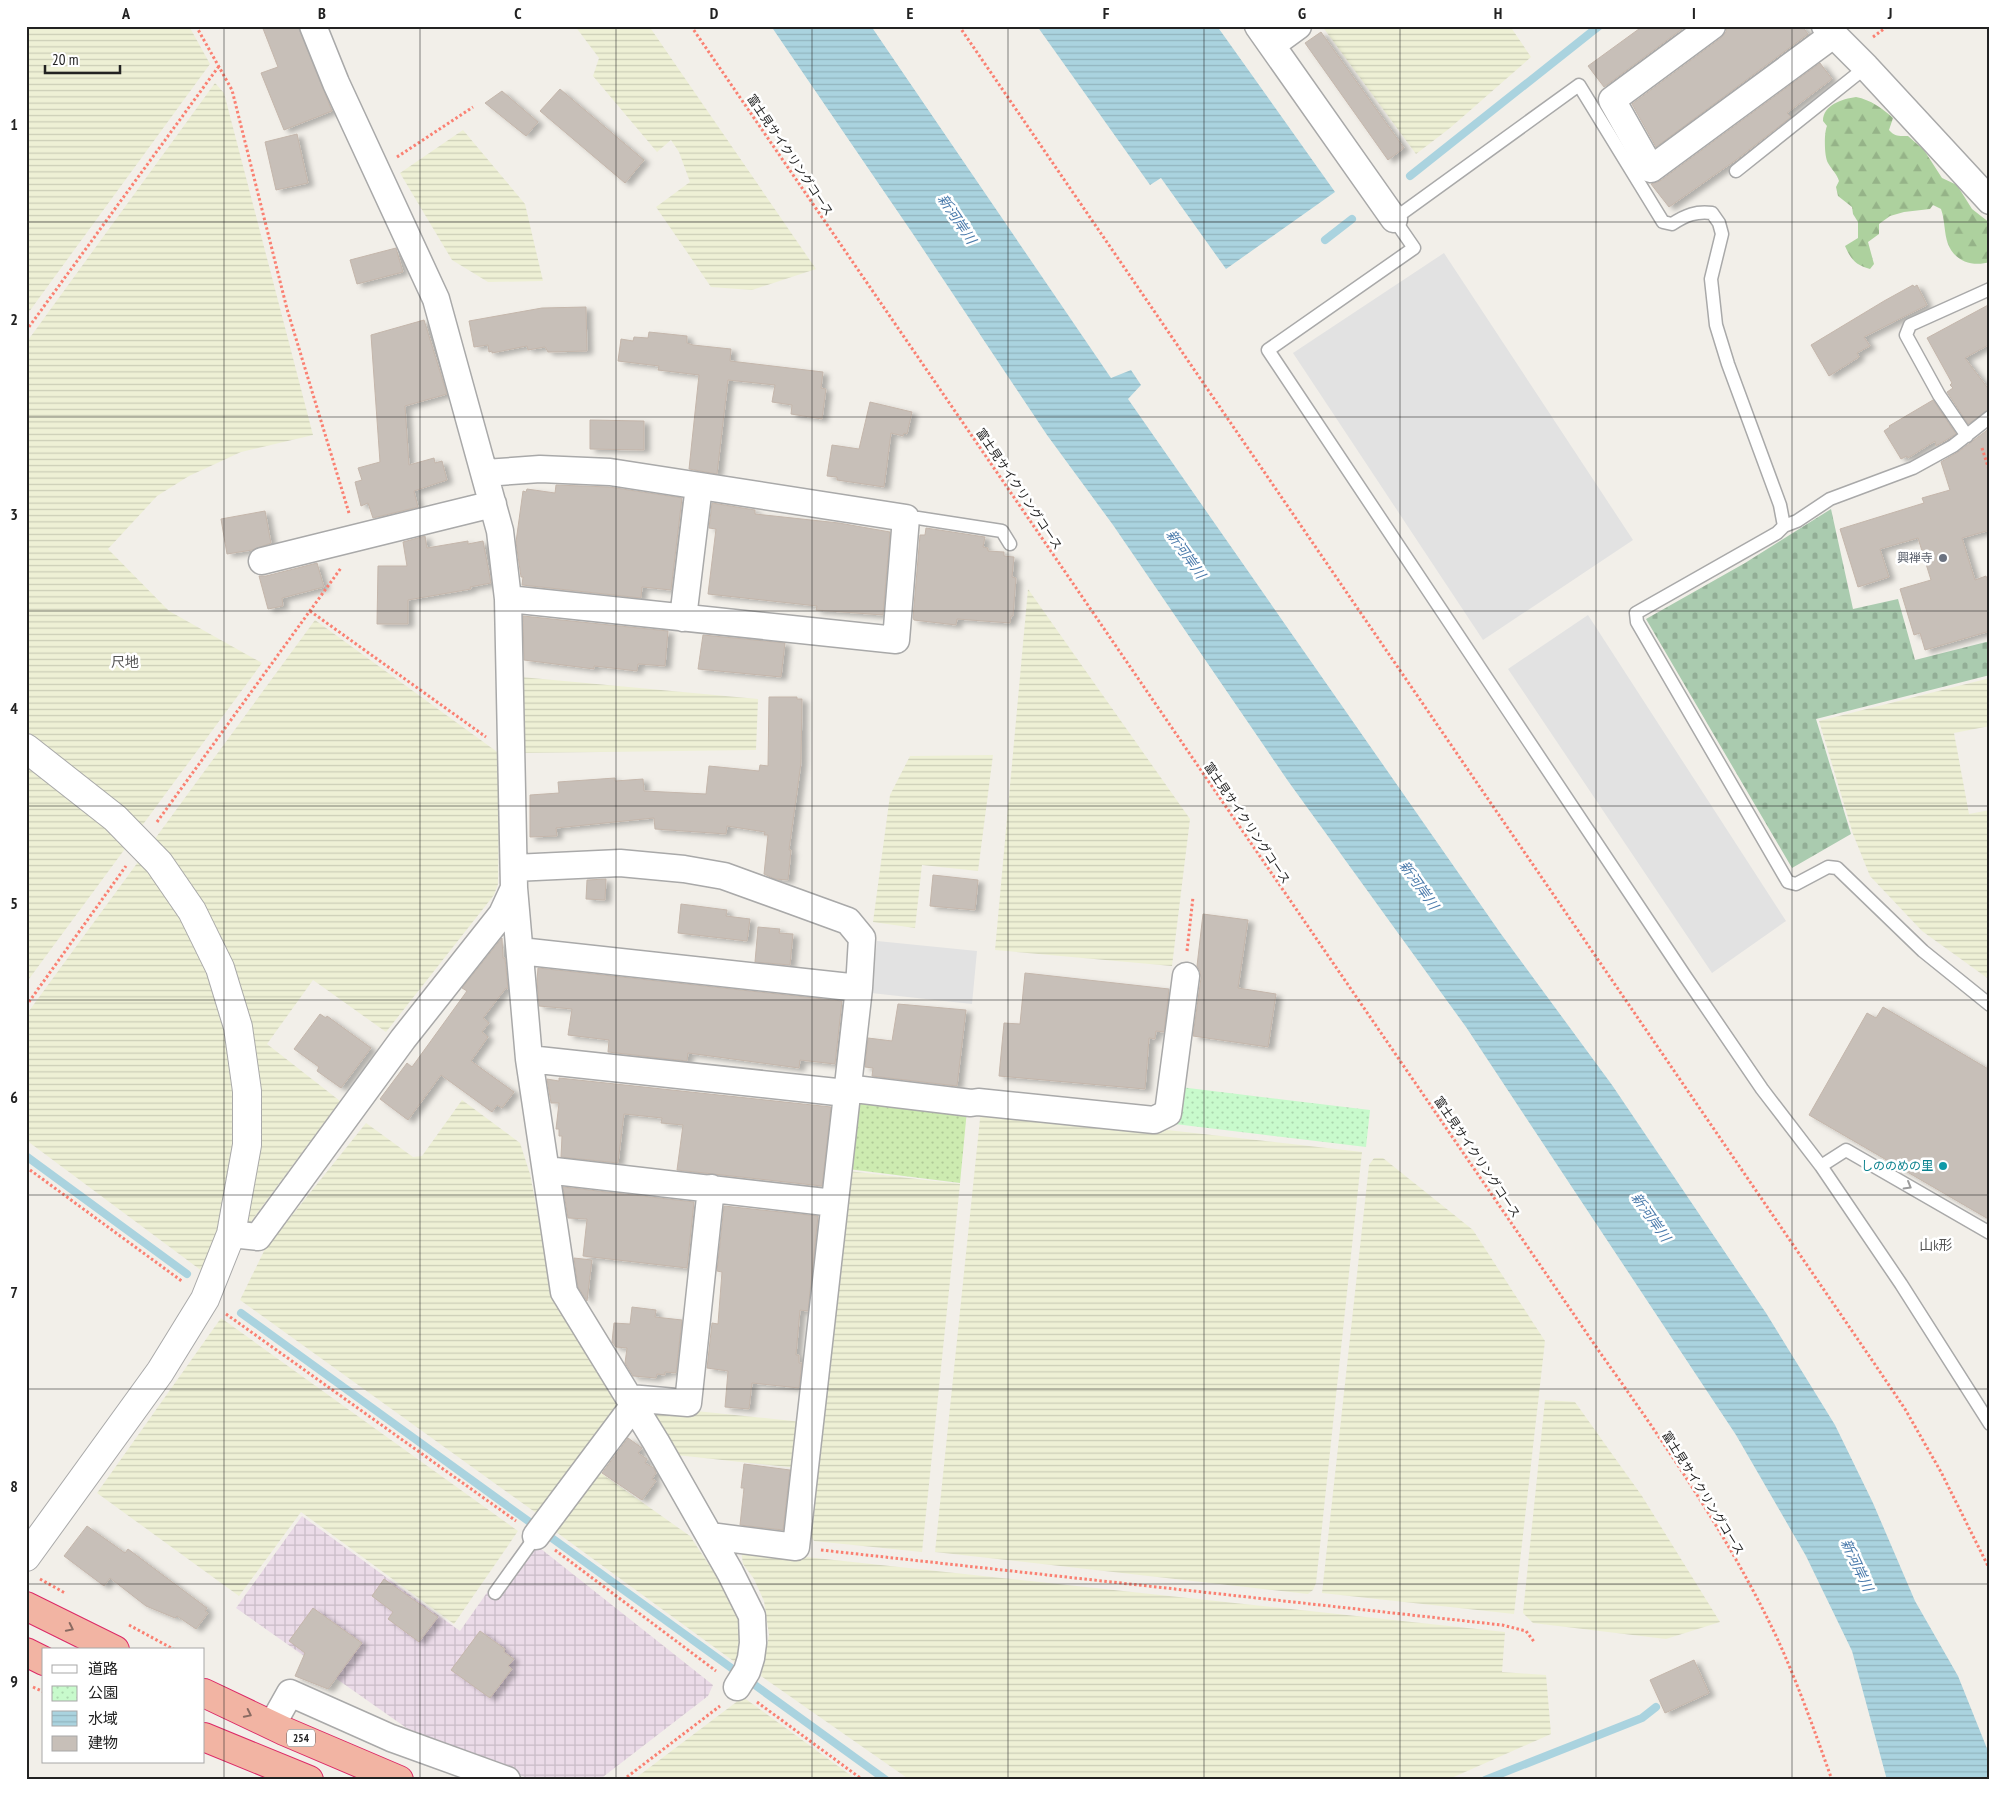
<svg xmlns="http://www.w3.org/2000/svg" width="2016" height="1806" viewBox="0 0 2016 1806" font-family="'PT Sans Narrow','Noto Sans JP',sans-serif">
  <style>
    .industrial { fill: url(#industrial-grid) }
    .farmland { fill: url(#farmland-rules) }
    .grass { fill: url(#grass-dots) }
    .forest { fill: url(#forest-firs) }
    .cemetery { fill: url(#cemetery-stones) }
    .park { fill: url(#park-dots) }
    .parking { fill: #e2e2e2 }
    .water { fill: url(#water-rules) }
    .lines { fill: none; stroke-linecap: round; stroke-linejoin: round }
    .stream { stroke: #aad3df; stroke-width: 8 }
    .building { fill: #c7bfb8; stroke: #c4b6ab; filter: url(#shadow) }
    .service-casing { stroke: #a9a9a9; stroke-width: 15 }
    .minor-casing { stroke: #a9a9a9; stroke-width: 29 }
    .tertiary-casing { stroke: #a9a9a9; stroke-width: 30 }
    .trunk-casing { stroke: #dc2a67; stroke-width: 30 }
    .path { stroke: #fa8072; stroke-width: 3; stroke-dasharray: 2.5 2.5; stroke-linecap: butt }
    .service { stroke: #fff; stroke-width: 12 }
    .minor { stroke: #fff; stroke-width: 26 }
    .tertiary { stroke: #fff; stroke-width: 28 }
    .trunk { stroke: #f2b4a3; stroke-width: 28 }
    .oneway { stroke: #9c9c9c }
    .oneway2 { stroke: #8a6b62 }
    .grid { fill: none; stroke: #222; stroke-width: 1; stroke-opacity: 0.55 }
    .worship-dot { fill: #6b7280; stroke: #fff; stroke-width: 2 }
    .culture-dot { fill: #0f9aa8; stroke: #fff; stroke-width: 2 }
    .labels { text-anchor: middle; stroke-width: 5; stroke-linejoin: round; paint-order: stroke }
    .shield { fill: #fff; stroke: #646464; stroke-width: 1 }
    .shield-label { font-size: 11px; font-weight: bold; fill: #222 }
    .street-label { font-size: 12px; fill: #222; stroke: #fff }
    .worship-label { font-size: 12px; fill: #5b616d; stroke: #fff; text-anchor: end }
    .culture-label { font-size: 12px; fill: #0d838f; stroke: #fff; text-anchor: end }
    .water-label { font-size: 14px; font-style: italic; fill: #4a7aab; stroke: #fff }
    .neighbourhood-label { font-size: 14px; fill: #555; stroke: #fff }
    .neatline { fill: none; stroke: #222; stroke-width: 2 }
    .grid-label { font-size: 16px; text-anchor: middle; font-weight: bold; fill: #222 }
  </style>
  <defs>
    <pattern id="industrial-grid" width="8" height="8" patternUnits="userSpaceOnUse" patternTransform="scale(1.25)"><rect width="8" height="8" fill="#ebdbe8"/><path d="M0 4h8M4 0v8" fill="none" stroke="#c9bcc7"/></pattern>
    <pattern id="farmland-rules" width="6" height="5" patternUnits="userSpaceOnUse" patternTransform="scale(1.25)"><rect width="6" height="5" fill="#eef0d5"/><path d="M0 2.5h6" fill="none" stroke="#ccceb7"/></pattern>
    <pattern id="grass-dots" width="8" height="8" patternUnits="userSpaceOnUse" patternTransform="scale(1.25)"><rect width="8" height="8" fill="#cdebb0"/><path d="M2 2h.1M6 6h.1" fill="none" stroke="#b0c997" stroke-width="1.8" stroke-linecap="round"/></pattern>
    <pattern id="forest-firs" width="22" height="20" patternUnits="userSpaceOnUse" patternTransform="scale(1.25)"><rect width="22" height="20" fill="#add19e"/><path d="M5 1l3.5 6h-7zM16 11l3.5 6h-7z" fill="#95b388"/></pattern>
    <pattern id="cemetery-stones" width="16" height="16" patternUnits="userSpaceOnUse" patternTransform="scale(1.25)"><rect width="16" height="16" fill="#aacbaf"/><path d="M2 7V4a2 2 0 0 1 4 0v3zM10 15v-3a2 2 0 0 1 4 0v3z" fill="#92ae96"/></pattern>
    <pattern id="park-dots" width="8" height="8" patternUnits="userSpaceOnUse" patternTransform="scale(1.25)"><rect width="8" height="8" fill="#c8facc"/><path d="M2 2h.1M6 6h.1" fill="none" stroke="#acd6af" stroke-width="1.8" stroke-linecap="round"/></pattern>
    <pattern id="water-rules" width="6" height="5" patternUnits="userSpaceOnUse" patternTransform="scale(1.25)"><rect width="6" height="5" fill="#aad3df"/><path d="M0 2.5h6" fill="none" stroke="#92b5bf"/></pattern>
    <filter id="shadow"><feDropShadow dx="5.5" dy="3" stdDeviation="2.5" flood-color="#0004"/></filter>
  </defs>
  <rect width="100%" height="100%" fill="#f2efe9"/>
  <!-- industrial -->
  <path class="industrial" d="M302,1516l158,115 66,-94 187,148 -5,11 -109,84h-66l-108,-39 -189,-133z"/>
  <!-- farmland -->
  <path class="farmland" d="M26,26h163l21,38 -184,252z
    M575,26h74l167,243 -64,21 -41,-3 -55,-80 34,-25 -11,-30 -8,-12 -14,12 -64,-76 6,-18z
    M1322,26h188l21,31 -81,71 -34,26z
    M215,83l9,10 89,342 -72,17 -52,24 -32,20 -49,53 61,62 93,52 -236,320v-640z
    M463,130l62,74 18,77 -55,1 -36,-22 -52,-87z
    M1028,589l162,230 -18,147 -177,-16z
    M315,620l185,134 -2,130 -4,11 -108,137 -73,-52 -46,64 73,57 -130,176 -184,-137v-125z
    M521,677l237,22 -2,51 -233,3z
    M1990,678v48l-36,7 15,81 21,-4v170l-68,-49 -52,-55 -17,-42 -34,-113z
    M993,755l-15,116 -56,-6 -7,63 -42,-6 17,-127 20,-39z
    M462,1100l58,43 10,31 22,114 31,61 38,57 -82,109 -299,-215 25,-51 101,-126 47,34 9,-1z
    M981,1109l381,43 -46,431 -3,7 -5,4 -373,-42z
    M1374,1158h9l90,72 72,111 -31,273 -192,-21 47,-428z
    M848,1171l112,13 -38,368 -108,-11 -7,-10z
    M221,1318l297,213 -64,93 -153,-112 -62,84 -142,-103z
    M1545,1400l30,2 67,94 78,126 -54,17 -133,-16 -10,-10z
    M657,1407l146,15 -5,46 -122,-13 -23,-43z
    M595,1469l95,67 47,71 4,14v33l-5,9 -184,-134z
    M741,1550l764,82 -3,40 44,3 5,59 -104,46h-537l-149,-104 8,-41 -5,-34 -10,-22 -11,-15z
    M743,1697l114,83h-224z"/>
  <!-- grass -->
  <path class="grass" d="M856,1097l111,13 -7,73 -112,-14z"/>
  <!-- forest -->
  <path class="forest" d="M1856,97c15,3 26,11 37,21l-4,12c6,7 10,6 19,6l16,14 18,28 15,7 15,24 18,14v39c-17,5 -35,0 -42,-18 -4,-11 -3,-24 -7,-35l-8,-4 -3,4 -26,3 -14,4 -11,8v10l-11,8 6,22 -4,5c-14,-4 -19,-9 -25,-23l13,-8v-16l-5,-8 -1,-7 -14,-11 -2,-9 3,-6c-2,-7 -7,-11 -11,-18 -4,-6 -4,-31 -1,-37l-4,-5c0,-16 19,-22 33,-24z"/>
  <!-- cemetery -->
  <path class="cemetery" d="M1831,509l22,100 45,-10 17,61 75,-19v34l-174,44 35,115 -59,34 -146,-249 99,-56z"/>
  <!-- park -->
  <path class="park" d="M1180,1087l190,23 -4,37 -191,-23z"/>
  <!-- parking -->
  <path class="parking" d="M1444,253l189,287 -150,100 -190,-287z
    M1588,615l198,306 -74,52 -204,-304z
    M877,941l100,10 -5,53 -101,-11z"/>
  <!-- water -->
  <path class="water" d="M771,26h100l240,352 20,-8 10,15 -13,14 373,535 111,151 154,228 69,112 38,78 42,98 43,75 32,80v24h-103l-35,-129 -46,-95 -70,-121 -270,-408 -178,-246 -175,-256 -66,-90 -134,-201z
    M1037,26h180l118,166 -109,77 -65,-91 -11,7z"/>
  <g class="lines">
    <!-- stream -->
    <path class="stream" d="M1410,176l189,-150
      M1325,240l27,-21
      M26,1156l161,118
      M241,1313l645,467
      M1485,1780l157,-62 14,-11"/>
  </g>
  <!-- building -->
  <path class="building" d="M262,26h36l34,85 -48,19 -23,-57 17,-6z
    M1643,26h43l-82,61 -16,-21z
    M1727,26h75l6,8 -152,113 -24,-43 89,-66 5,-6z
    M1321,32l83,116 -16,12 -83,-117z
    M1820,63l12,16 -45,34 4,4 -55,43 -67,47 -18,-23 9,-3z
    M560,89l84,71 -19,23 -85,-72z
    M502,91l36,31 -12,14 -41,-33z
    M297,134l11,49 -32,7 -11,-48z
    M396,248l7,24 -46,12 -7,-24z
    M1913,285l1,2 3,-2 10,20 -63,32 6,9 -13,7 2,4 -30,19 -18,-31 73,-44z
    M1990,304v40l-25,14 25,33v18l-22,15 -21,-32 6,-4 -3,-3 2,-2 -25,-45z
    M586,307l1,44 -39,1 -3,-5 -17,3 -1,-4 -35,7v-2l-3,1 -1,-7 -14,2 -5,-26 73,-13z
    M424,320l23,74 -42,12 4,59 25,-7 1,5 7,-2 5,19 -33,11 4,16 -45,11 -5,-15 -7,3 -6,-24 7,-2 -4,-12 22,-6 -9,-127z
    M649,332l38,4v7l6,2 38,4 -1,12 93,11 -2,16 5,1 -4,30 -31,-5 1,-9 -20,-3 3,-17 -47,-5 -11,94 -28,-5 10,-94 -41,-5 1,-4 -41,-5 3,-22 12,2 1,-4 14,1z
    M1933,400l23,34 -20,12 -1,-5 -27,17 -1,-2 -6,3 -17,-28 6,-4 -1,-1z
    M870,402l42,10 -5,22 -3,-1 -1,3 -12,-3 -7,54 -47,-7v-3l-10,-1 5,-31 27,4z
    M590,420l54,1v29l-54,-1z
    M1990,428v102l-28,8 13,42 11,-4 4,13v42l-65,19 -5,-17 -6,2 -14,-46 31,-9 -13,-42 -38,11 9,28 -31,10 -18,-58 84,-26 -2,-5 28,-8 -9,-28 17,-10z
    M556,485l53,2 73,11 -11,92 -29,-3 -1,11 -119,-13 1,-8h-2l-5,-35 7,-51 3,1 1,-3 28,4z
    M712,503l43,7v4l84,9 51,9 -7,83 -67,-5 1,-4 -109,-12 8,-65 -7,-1z
    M265,511l6,32 -19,7 -25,4 -6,-35z
    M926,528l59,9 -2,10 5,1v3l16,1v4l10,1 -2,20 4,1 -3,38h-2l-1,7 -53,-4 -1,6 -42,-5 -1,-2 7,-83h5z
    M425,536l2,12 41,-7v3l15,-3 8,42 -21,4 1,2 -63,11v24h-31l1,-58h29l-4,-24z
    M317,563l7,24 -42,11 1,8 -15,3 -9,-33h7z
    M523,616l145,15 -3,35 -27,-2 -1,7 -43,-5v3l-70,-9z
    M703,635l82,8 -4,34 -83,-8z
    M769,697h28v2h5l-1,64 -12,87h2l-3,30 -13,-1 -11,-5 4,-39h-4l1,-3 -38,-6 -1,8 -71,-5 -1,-11 -98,10 1,8 -27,1v-42l29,-2 -1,-11 57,-4v3l28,-2 1,12 62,3 3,-28 50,5 1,-6 8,1z
    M933,875l45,5 -3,30 -45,-4z
    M606,879l-1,21 -19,-1 1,-19z
    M681,904l46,6 -1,6 24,3 -3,22 -69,-8z
    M1203,914l45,6 -10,68 38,6 -8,53 -75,-11 8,-58 -1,-7 -3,-5z
    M758,927l22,2 -1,4 14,1 -3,31 -35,-3z
    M502,938l1,20h2l3,31 -2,-1 -23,30 6,5 -7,9 6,5 -17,24 43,31 -12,16 -5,-3 -5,7 -51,-37 -33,45 -28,-21 27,-36 5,4 55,-76 -5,-3z
    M538,968l304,33 -7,63 -35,-4 -1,8 -111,-15 -1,8 -79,-9 1,-12 -41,-5 4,-26 -33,-3 -2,-26z
    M1025,973l144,16 -5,43 -8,-1 -1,8 -6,-1 -4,51 -146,-13 5,-53 16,1z
    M898,1004l68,6 -9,76 -85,-10 1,-8 -8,-1 3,-29 24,3z
    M1883,1007l107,63v150l-181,-105 58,-102 9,5z
    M320,1014l6,4 1,-2 44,32 -30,40 -24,-17 2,-4 -25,-18z
    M559,1078l272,29 -9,79 -145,-16 6,-45 -22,-2 1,-5 -38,-4 -6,49 -57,-6 1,-21h-3v-7h-3l3,-26h-8l-4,-24 12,2z
    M563,1187l131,15 -7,66 -104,-12 4,-37 -19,-1z
    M724,1206l94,10 -10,95 -8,-1 -4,45h3v8h3l-3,25 -47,-5 -3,26 -24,-2 3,-36 -21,-3 5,-45 6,1 4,-52 -5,-1z
    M574,1258l18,2 -5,41 -9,-14z
    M632,1307l24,3 -1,7 27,3 -6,53 -11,-1v3l-8,-1 -1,4 -23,-2 -8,-13 2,-15 -11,-1 -4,-5 2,-19 16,1z
    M628,1438l14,10 -4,5 9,6 -2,4 9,5 2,5 -4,6 4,2 -14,19 -40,-27z
    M744,1464l46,6 -7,60 -43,-5 4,-37h-3z
    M87,1526l38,27 3,-4 79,59 -2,3 3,2 -12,16 -19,-13 -2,2 -29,-12 -36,-28 -6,8 -40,-30z
    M384,1579l54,38 -19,25 -31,-23 5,-7 -21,-16z
    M313,1608l49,35 -34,46 -33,-13 10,-23 -16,-12z
    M480,1631l25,18 -1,3 10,7 -6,7 4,3 -22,29 -39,-28z
    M1694,1660l15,33 -44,20 -15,-33z"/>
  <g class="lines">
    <defs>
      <path id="service" d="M1736,171l130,-104
        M1967,436l-28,-41 -33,-60 4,-10 80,-36
        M906,518h12l84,13 8,13
        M1784,526l13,-5 33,-22 83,-31 40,-22 37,-29
        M1990,1005l-67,-54 -86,-83 -9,-1 -32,17 -8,-2 -151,-260 -1,-9 141,-80 7,-7 -4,-21 -52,-141 -12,-39 -5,-46 11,-45 -3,-11 -7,-10c-16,-2 -26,2 -40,11l-9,-2 -84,-137 -185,134 20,29 -146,102 417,626 77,113 59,77 80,118 89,140
        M1821,1166l25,-16 144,83
        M495,1593l41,-57"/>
      <path id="minor" d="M313,26l23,57 100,216 64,232 8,68 6,289 15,171 35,233 92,150 74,130 22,44 1,27 -2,15 -4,13 -10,16
        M1258,26l136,193
        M1712,26l-100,74 39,69 182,-134
        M1825,26l41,41 124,134
        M1272,45l26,-19
        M485,473l55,-4 70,3 296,46 -10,122 -388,-41
        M262,561l231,-57
        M683,618l16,-132
        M514,868l106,-5 64,6 40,7 124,45 14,17 -3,50 -63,559 -86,-11
        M520,951l339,37
        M529,1059l317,34
        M846,1088l125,15 7,-1 176,18 14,-7 18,-137
        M546,1170l288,33
        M231,1234l27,3 145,-198 99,-125 12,-26
        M629,1398l59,5 23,-215
        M536,1536l98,-131
        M272,1725l18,-32 101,45 116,42"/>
      <path id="tertiary" d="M26,748l89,70 44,45 33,48 28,57 18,59 9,64v54l-16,89 -26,65 -45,73 -134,185"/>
      <path id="trunk" d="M26,1606l89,44
        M26,1652l18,9
        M204,1693l80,38 115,49
        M204,1737l105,43"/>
    </defs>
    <!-- service casing -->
    <use href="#service" class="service-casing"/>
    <!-- minor casing -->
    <use href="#minor" class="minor-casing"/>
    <!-- tertiary casing -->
    <use href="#tertiary" class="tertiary-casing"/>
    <!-- trunk casing -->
    <use href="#trunk" class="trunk-casing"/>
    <!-- path -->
    <path class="path" d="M196,26l36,64 55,219 62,204
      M691,26l910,1328c65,91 128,183 176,284 21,46 38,94 55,142
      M959,26l915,1337 31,46 36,63 49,98
      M1873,37l15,-11
      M397,157l76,-50
      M26,331l193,-265
      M1982,448l8,25
      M310,611l176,126
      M157,822l184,-254
      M1187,951l6,-54
      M26,1006l100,-140
      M26,1167l157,115
      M226,1314l290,207
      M555,1550l161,121
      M821,1550l681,75 24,6 9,12
      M40,1579l25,14
      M129,1625l46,25
      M33,1687l11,5
      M757,1702l106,78
      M623,1780l97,-74"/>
    <!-- service -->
    <use href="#service" class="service"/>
    <!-- minor -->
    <use href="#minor" class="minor"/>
    <!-- tertiary -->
    <use href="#tertiary" class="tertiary"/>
    <!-- trunk -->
    <use href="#trunk" class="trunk"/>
  </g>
  <!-- one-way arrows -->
  <defs><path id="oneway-chevron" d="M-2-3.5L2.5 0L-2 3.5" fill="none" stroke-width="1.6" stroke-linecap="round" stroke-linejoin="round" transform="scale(1.25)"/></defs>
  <use class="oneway" href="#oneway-chevron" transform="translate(1908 1186) rotate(30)"/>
  <g class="oneway2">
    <use href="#oneway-chevron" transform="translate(70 1628) rotate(26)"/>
    <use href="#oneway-chevron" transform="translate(248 1714) rotate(26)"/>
  </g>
  <!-- grid -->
  <path class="grid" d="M224,26v1754M420,26v1754M616,26v1754M812,26v1754M1008,26v1754M1204,26v1754M1400,26v1754M1596,26v1754M1792,26v1754M26,222h1964M26,417h1964M26,611h1964M26,806h1964M26,1000h1964M26,1195h1964M26,1389h1964M26,1584h1964"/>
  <!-- markers -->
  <circle class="worship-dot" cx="1943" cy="558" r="5"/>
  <circle class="culture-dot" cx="1943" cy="1166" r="5"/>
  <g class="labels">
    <!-- shield labels -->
    <rect class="shield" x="287" y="1729.5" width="28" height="17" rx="4"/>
    <g class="shield-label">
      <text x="301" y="1742">254</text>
    </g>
    <!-- street labels -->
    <g class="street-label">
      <text transform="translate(790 155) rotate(56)" y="4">富士見サイクリングコース</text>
      <text transform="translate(1019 489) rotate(56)" y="4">富士見サイクリングコース</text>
      <text transform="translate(1247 823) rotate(56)" y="4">富士見サイクリングコース</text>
      <text transform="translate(1477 1157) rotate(56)" y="4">富士見サイクリングコース</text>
      <text transform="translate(1703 1493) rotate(58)" y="4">富士見サイクリングコース</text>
    </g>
    <!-- worship labels -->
    <g class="worship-label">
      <text x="1933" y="562">興禅寺</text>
    </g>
    <!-- culture labels -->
    <g class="culture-label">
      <text x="1933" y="1170">しののめの里</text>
    </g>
    <!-- water labels -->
    <g class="water-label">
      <text transform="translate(957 219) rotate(56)" y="5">新河岸川</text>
      <text transform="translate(1186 554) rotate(55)" y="5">新河岸川</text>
      <text transform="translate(1419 885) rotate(55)" y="5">新河岸川</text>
      <text transform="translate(1651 1217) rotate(55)" y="5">新河岸川</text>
      <text transform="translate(1857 1565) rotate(65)" y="5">新河岸川</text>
    </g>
    <!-- neighbourhood labels -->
    <g class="neighbourhood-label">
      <text x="125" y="667">尺地</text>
      <text x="1936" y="1250">山k形</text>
    </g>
  </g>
  <!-- border -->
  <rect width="2016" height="1806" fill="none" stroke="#ffffff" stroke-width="55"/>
  <!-- legend -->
  <rect x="42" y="1648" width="162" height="115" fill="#ffffff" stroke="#a7a7a7"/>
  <rect x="52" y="1665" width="25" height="8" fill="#ffffff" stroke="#a7a7a7"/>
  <text x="88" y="1674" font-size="15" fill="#222222">道路</text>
  <rect x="52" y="1686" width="25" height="15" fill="url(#park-dots)" stroke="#a7a7a7"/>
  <text x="88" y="1698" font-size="15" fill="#222222">公園</text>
  <rect x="52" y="1711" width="25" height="15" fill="url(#water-rules)" stroke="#a7a7a7"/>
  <text x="88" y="1724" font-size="15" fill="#222222">水域</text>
  <rect x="52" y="1736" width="25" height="15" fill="#c7bfb8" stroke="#a7a7a7"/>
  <text x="88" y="1748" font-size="15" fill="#222222">建物</text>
  <!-- scale -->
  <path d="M45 65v8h75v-8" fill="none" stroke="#222222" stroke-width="2.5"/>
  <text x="52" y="65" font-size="15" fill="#222222" stroke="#ffffff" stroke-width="4" paint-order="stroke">20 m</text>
  <rect x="28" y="28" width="1960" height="1750" class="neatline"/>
  <g class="grid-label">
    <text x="126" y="19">A</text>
    <text x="322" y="19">B</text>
    <text x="518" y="19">C</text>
    <text x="714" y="19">D</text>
    <text x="910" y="19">E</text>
    <text x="1106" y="19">F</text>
    <text x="1302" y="19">G</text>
    <text x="1498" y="19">H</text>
    <text x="1694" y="19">I</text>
    <text x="1890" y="19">J</text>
    <text x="14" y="130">1</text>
    <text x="14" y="325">2</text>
    <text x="14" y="520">3</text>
    <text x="14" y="714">4</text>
    <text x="14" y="909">5</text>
    <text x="14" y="1103">6</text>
    <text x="14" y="1298">7</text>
    <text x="14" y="1492">8</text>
    <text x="14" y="1687">9</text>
  </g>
</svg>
